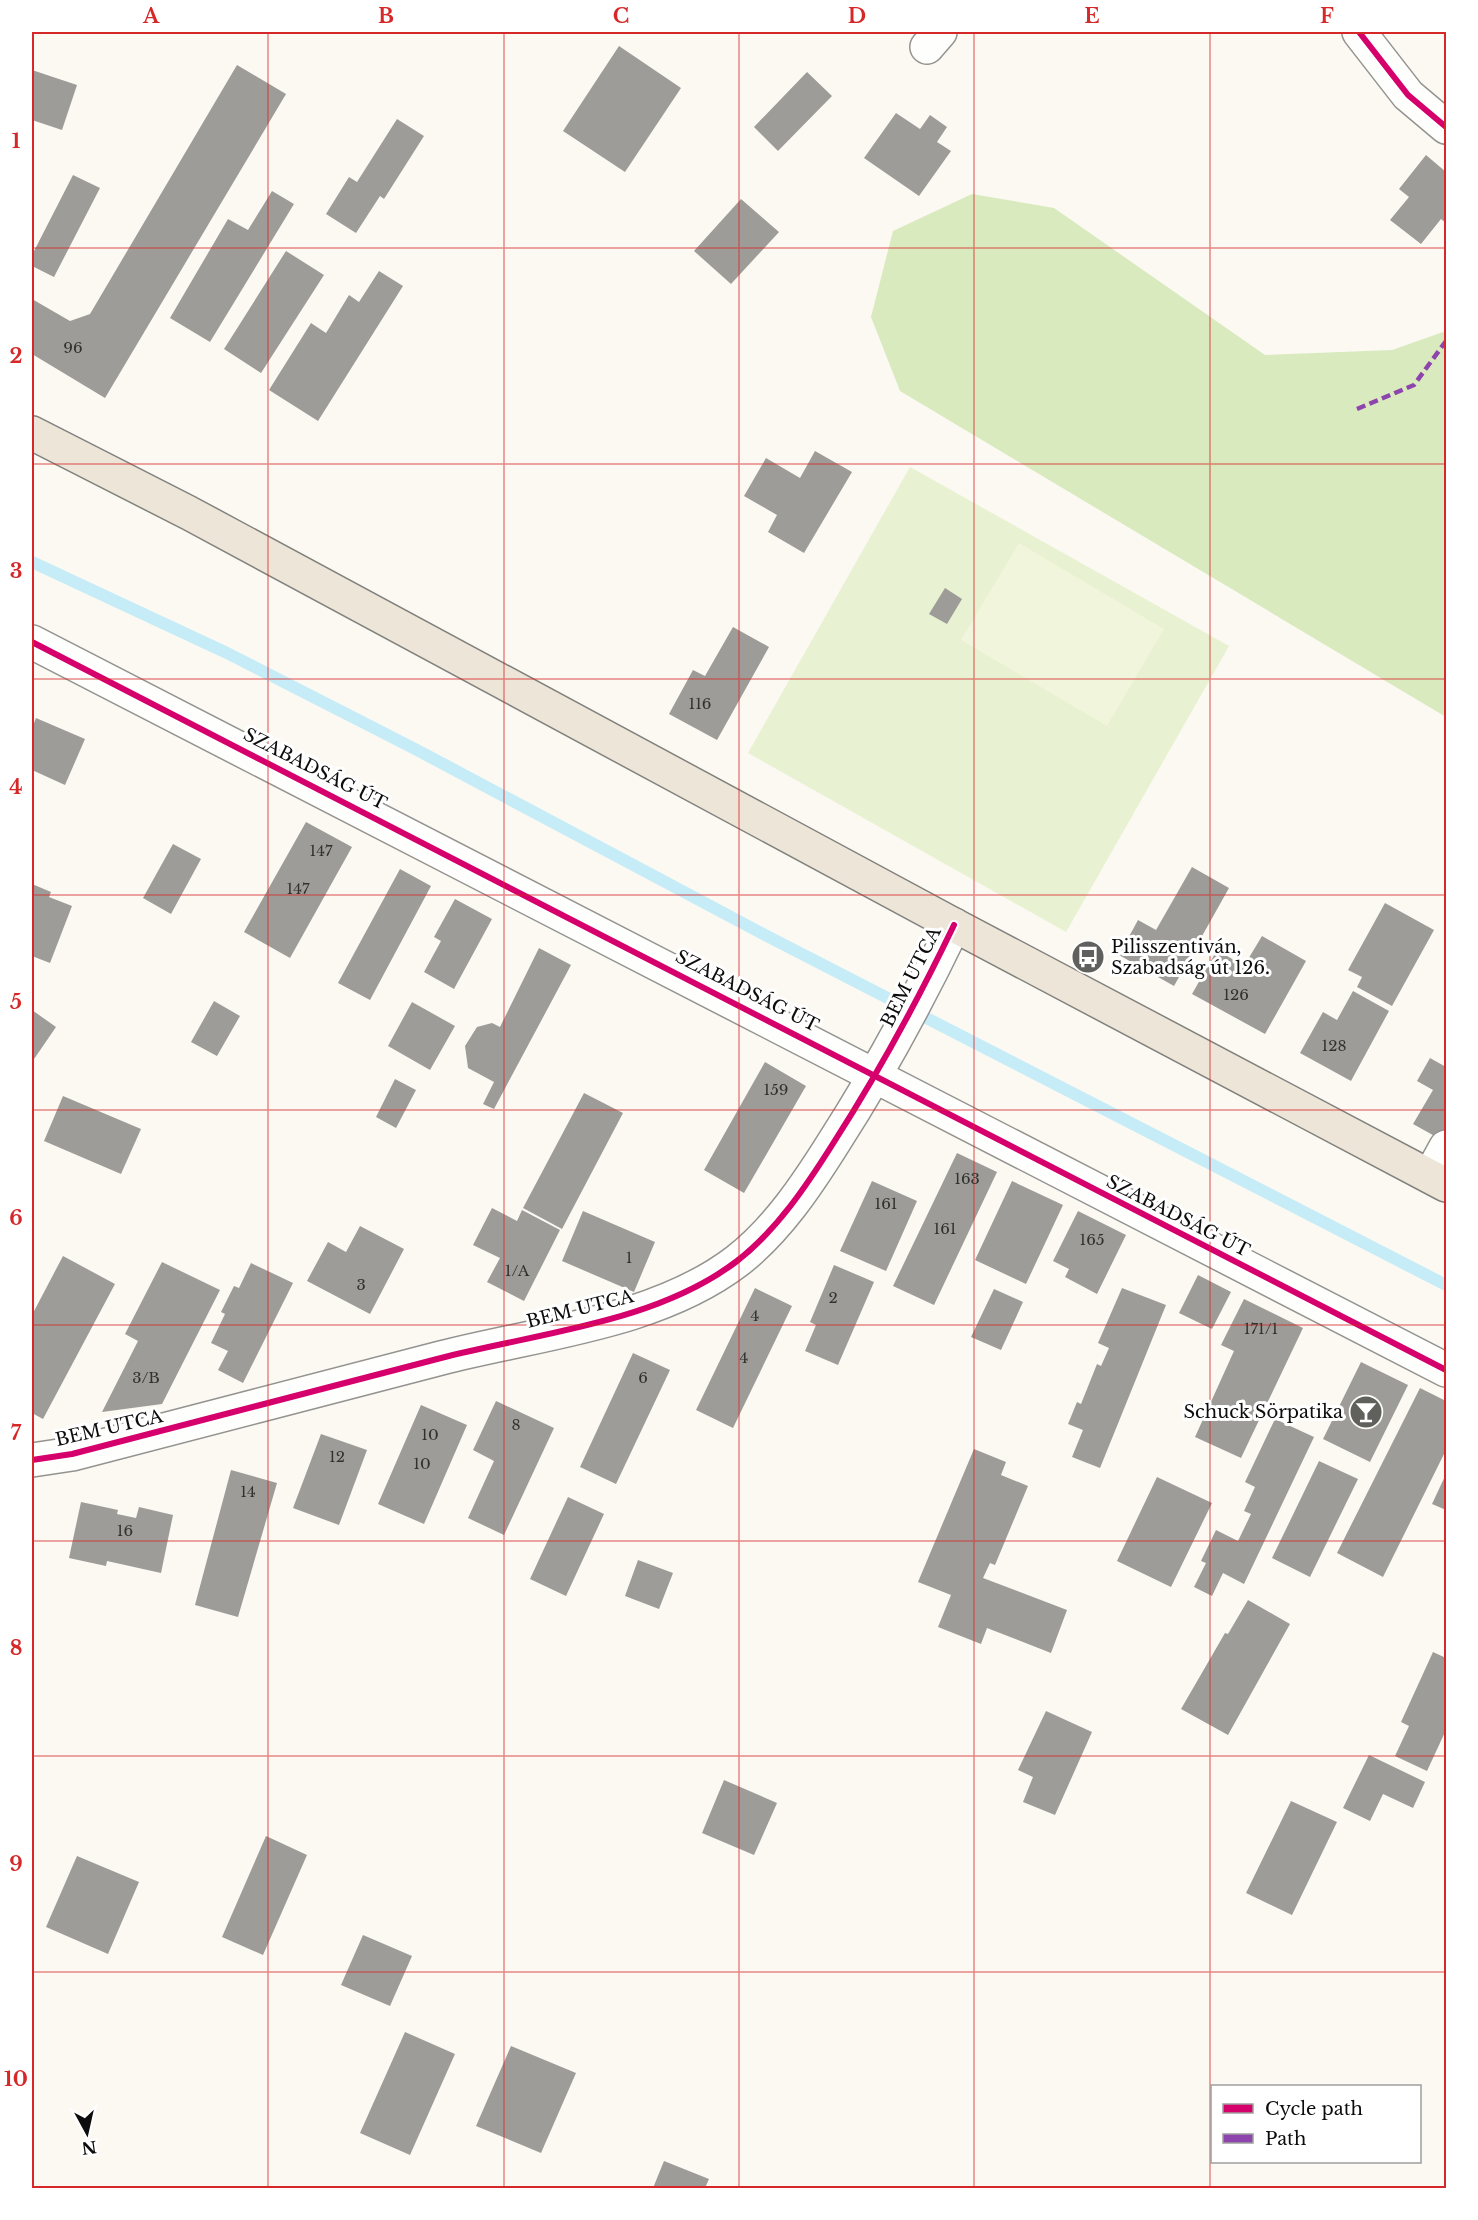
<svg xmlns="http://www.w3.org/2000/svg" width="1478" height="2220" viewBox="0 0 1478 2220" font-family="'Libre Baskerville',serif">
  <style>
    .green { fill: #e8f1d1 }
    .forest { fill: #d9eabe }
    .pitch { fill: #f1f5db }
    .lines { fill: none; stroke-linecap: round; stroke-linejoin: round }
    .stream { stroke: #c6ecf7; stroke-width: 12 }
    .building { fill: #9e9c98 }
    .minor-casing { stroke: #949390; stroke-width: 36 }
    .major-casing { stroke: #81817d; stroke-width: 36 }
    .minor { stroke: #fefefd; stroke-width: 33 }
    .major { stroke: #ede5d8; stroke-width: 33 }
    .quiet { stroke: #8e44ad; stroke-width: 4.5; stroke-dasharray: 9 4.5; stroke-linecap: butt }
    .cycleway-casing { stroke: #fff; stroke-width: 10 }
    .cycleway { stroke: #d6006c; stroke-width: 6 }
    .grid { fill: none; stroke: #d62828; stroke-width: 1.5; stroke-opacity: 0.55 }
    .labels { text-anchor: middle; stroke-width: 6; stroke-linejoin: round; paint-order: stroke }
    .number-label { font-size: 15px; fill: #313130 }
    .street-label { font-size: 18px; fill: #0d0d0d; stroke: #fff }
    .poi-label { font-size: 18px; fill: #0d0d0d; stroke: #fff; text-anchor: start }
    .neatline { fill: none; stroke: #d62828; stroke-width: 2 }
    .grid-label { font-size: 20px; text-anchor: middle; font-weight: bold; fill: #d62828 }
  </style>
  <rect width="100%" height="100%" fill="#fbf9f2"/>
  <!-- green -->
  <path class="green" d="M910,467l319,179 -163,286 -318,-179z"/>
  <!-- forest -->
  <path class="forest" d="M972,194l82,14 211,147 127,-5 54,-19v386l-546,-326 -29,-74 22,-86z"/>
  <!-- pitch -->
  <path class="pitch" d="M1019,543l145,86 -57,97 -146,-86z"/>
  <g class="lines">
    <!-- stream -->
    <path class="stream" d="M32,562l195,91 190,97 348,185 681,350"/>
  </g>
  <!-- building -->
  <path class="building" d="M619,46l62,42 -56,84 -62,-41z
    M237,65l49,29 -181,304 -73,-44v-55l38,22 20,-7z
    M32,70l45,15 -15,45 -30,-10z
    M807,72l25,24 -54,55 -24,-24z
    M896,113l24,16 10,-14 17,12 -10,15 14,9 -32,45 -55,-38z
    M397,119l27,17 -40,63 -4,-3 -24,37 -30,-19 23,-37 8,5z
    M1426,155l20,17v51l-5,-4 -20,25 -31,-24 19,-23 -10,-8z
    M73,175l27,13 -46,89 -22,-11v-11z
    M272,191l22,13 -84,138 -40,-24 58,-99 20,11z
    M741,199l38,33 -48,52 -37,-33z
    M286,251l38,24 -63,98 -37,-24z
    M379,271l24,15 -85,135 -49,-31 42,-67 15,10 23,-38 10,7z
    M815,451l37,21 -48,81 -36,-21 9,-17 -33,-19 22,-38 34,20z
    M945,588l17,11 -15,25 -18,-10z
    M733,627l36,20 -52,93 -48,-26 24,-44 12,6z
    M36,718l49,21 -20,46 -33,-15v-42z
    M306,822l46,25 -62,111 -46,-26z
    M173,844l28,15 -30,55 -28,-16z
    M1192,867l37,21 -55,98 -55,-31 19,-35 18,10z
    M400,869l31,17 -61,114 -32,-17z
    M32,884l19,8 -2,5 23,9 -22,57 -18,-7z
    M455,899l37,20 -38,70 -30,-17 17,-31 -7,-4z
    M1385,903l49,27 -42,76 -35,-19 5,-10 -14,-7z
    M1262,936l44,25 -41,73 -73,-40 25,-44 27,16z
    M539,948l32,17 -77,144 -11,-5 11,-22 -26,-14 -3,-22 12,-19 15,-4 8,4z
    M1353,991l36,20 -38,70 -51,-28 23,-41 14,8z
    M214,1001l26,15 -23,40 -26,-14z
    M412,1002l43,24 -25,44 -42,-24z
    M32,1010l24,17 -24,35z
    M1430,1058l16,9v60l-6,12 -27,-15 20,-34 -16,-9z
    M765,1062l41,24 -62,107 -40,-23z
    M395,1079l21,11 -20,38 -20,-11z
    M584,1093l39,20 -61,116 -39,-21z
    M63,1096l78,33 -20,45 -77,-33z
    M957,1153l40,19 -63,133 -41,-19z
    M872,1181l45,20 -31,70 -46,-20z
    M1012,1181l51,24 -37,79 -51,-24z
    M492,1208l25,13 5,-11 38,20 -36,71 -37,-19 13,-24 -27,-13z
    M583,1211l72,31 -21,50 -72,-31z
    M1078,1211l48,24 -29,59 -32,-17 4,-8 -16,-8z
    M360,1226l44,23 -34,65 -63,-33 21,-39 18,10z
    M63,1256l52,28 -72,135 -11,-6v-98z
    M162,1262l58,28 -58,114 -60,8 36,-71 -13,-7z
    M251,1263l42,20 -50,100 -25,-13 10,-19 -17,-8 14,-29 -4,-2 13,-26 5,2z
    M834,1265l40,17 -36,83 -33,-14 11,-26 -6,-3z
    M1198,1275l33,17 -19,37 -33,-16z
    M755,1288l37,18 -59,122 -37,-18z
    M1122,1288l44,17 -66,163 -28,-11 11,-27 -15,-6 9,-22 4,2 16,-40 4,2 8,-18 -11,-5z
    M994,1289l29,13 -22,48 -30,-13z
    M1244,1299l59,29 -62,130 -46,-21 39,-86 -13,-6z
    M633,1353l37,17 -54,114 -36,-17z
    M1361,1362l47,23 -38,77 -47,-23z
    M1420,1388l26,13v49l-63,127 -46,-24z
    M496,1401l58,27 -50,107 -36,-17 26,-57 -21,-11z
    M421,1405l46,20 -43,99 -46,-20z
    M1275,1419l39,18 -70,147 -21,-11 -11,23 -18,-9 12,-24 -5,-2 15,-31 22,11 13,-27 -7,-3 11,-24 -10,-5z
    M321,1434l46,16 -28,75 -46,-17z
    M974,1449l32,13 -5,13 27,11 -33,79 -5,-2 -7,15 84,32 -16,43 -64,-25 -6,16 -43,-17 13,-32 -33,-13z
    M1319,1461l39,18 -48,98 -38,-19z
    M231,1470l46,13 -39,134 -43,-12z
    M1446,1474v36l-14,-6z
    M1157,1477l55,26 -41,84 -54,-26z
    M568,1497l36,17 -38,82 -36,-17z
    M81,1502l37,8 -1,4 19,4 3,-11 34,8 -12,58 -54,-12 -1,5 -37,-8z
    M638,1560l35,13 -14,36 -34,-13z
    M1248,1600l42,24 -62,111 -47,-26 44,-76 3,1z
    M1433,1652l13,6v72l-19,41 -32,-15 14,-30 -8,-4z
    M1046,1711l46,21 -37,83 -32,-13 10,-25 -15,-7z
    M1369,1755l56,27 -12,26 -30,-14 -13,27 -27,-13z
    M724,1780l53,23 -23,52 -52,-22z
    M1291,1801l46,21 -45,93 -46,-22z
    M266,1836l41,19 -44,100 -41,-18z
    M77,1856l62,26 -31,72 -62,-27z
    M363,1935l49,21 -22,50 -49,-21z
    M405,2032l50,22 -45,101 -50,-22z
    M511,2046l65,27 -35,80 -65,-27z
    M664,2161l45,18 -4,9h-52z"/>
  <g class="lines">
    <defs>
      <path id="minor" d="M1359,32l49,63 38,32
        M927,47l13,-15
        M32,642l1414,728
        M1430,1176l16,-29
        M32,1460l40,-6c123,-31 246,-65 369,-96 96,-25 215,-35 296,-97 40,-31 70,-76 97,-119 45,-70 84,-142 120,-217"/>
      <path id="major" d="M32,433l157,80 765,412 492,260"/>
    </defs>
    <!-- minor casing -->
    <use href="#minor" class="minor-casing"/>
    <!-- major casing -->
    <use href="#major" class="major-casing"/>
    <!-- minor -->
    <use href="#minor" class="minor"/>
    <!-- major -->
    <use href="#major" class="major"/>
    <!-- quiet -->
    <path class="quiet" d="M1357,409l57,-24 32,-44"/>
    <defs>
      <path id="cycleway" d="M1359,32l49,63 38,32
        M32,642l1414,728
        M32,1460l40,-6c123,-31 246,-65 369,-96 96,-25 215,-35 296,-97 40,-31 70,-76 97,-119 45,-70 84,-142 120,-217"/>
    </defs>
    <!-- cycleway casing -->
    <use href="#cycleway" class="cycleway-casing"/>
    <!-- cycleway -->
    <use href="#cycleway" class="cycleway"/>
  </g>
  <!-- grid -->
  <path class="grid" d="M268,32v2156M504,32v2156M739,32v2156M974,32v2156M1210,32v2156M32,248h1414M32,464h1414M32,679h1414M32,895h1414M32,1110h1414M32,1325h1414M32,1541h1414M32,1756h1414M32,1972h1414"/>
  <!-- icons -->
  <defs>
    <symbol id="bus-disc" viewBox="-11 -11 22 22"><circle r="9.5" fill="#60605d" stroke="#fff"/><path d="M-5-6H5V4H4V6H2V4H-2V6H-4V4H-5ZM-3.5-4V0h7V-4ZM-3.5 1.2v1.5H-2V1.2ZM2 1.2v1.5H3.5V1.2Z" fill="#fff"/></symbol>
    <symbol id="bar-disc" viewBox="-11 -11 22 22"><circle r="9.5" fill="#60605d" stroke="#fff"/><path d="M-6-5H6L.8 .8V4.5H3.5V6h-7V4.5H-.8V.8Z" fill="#fff"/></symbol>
  </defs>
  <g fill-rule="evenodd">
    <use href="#bus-disc" x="1069" y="938" width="38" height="38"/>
    <use href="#bar-disc" x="1347" y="1393" width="38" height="38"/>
  </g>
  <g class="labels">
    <!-- number labels -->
    <g class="number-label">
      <text x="73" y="353">96</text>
      <text x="700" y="709">116</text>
      <text x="321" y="856">147</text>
      <text x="298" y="894">147</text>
      <text x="1236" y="1000">126</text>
      <text x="1334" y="1051">128</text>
      <text x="776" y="1095">159</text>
      <text x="967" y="1184">163</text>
      <text x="886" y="1209">161</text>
      <text x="945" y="1234">161</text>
      <text x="1092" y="1245">165</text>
      <text x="629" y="1263">1</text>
      <text x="517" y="1276">1/A</text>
      <text x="361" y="1290">3</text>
      <text x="833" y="1303">2</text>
      <text x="755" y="1321">4</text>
      <text x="1261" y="1334">171/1</text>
      <text x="744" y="1363">4</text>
      <text x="146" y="1383">3/B</text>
      <text x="643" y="1383">6</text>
      <text x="516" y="1430">8</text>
      <text x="430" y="1440">10</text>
      <text x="337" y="1462">12</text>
      <text x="422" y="1469">10</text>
      <text x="248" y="1497">14</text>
      <text x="125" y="1536">16</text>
    </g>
    <!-- street labels -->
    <g class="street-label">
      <text transform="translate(315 769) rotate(27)" y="6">SZABADSÁG ÚT</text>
      <text transform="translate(911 977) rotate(-63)" y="6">BEM UTCA</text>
      <text transform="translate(747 991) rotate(27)" y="6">SZABADSÁG ÚT</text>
      <text transform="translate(1178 1216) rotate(27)" y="6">SZABADSÁG ÚT</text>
      <text transform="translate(580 1309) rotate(-14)" y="6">BEM UTCA</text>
      <text transform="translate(109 1428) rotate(-13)" y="6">BEM UTCA</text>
    </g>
    <!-- poi labels -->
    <g class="poi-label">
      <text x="1111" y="953">Pilisszentiván,<tspan x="1111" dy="21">Szabadság út 126.</tspan></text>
      <text x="1343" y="1418" text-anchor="end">Schuck Sörpatika</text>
    </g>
  </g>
  <!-- border -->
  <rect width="1478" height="2220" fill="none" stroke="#ffffff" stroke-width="66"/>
  <!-- legend -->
  <rect x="1211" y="2085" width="210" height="78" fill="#ffffff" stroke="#9e9e9e" stroke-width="1.5"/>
  <rect x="1223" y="2104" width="30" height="9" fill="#d6006c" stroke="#9e9e9e" stroke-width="1.5"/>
  <text x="1265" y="2115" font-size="18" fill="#0d0d0d">Cycle path</text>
  <rect x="1223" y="2134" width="30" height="9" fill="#8e44ad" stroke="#9e9e9e" stroke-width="1.5"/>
  <text x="1265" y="2145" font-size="18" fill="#0d0d0d">Path</text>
  <!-- north arrow -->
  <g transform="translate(87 2133) rotate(172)" stroke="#ffffff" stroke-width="4.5" paint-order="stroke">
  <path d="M0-4.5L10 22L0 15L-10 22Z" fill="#0d0d0d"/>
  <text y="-9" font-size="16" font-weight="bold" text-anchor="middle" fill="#0d0d0d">N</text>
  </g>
  <rect x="33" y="33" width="1412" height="2154" class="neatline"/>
  <g class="grid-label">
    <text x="151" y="23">A</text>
    <text x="386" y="23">B</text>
    <text x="621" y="23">C</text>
    <text x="857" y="23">D</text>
    <text x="1092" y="23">E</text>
    <text x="1327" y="23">F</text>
    <text x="16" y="148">1</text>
    <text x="16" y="363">2</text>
    <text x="16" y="578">3</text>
    <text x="16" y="794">4</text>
    <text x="16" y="1009">5</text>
    <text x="16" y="1225">6</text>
    <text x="16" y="1440">7</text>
    <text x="16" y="1655">8</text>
    <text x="16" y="1871">9</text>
    <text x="16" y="2086">10</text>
  </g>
</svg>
